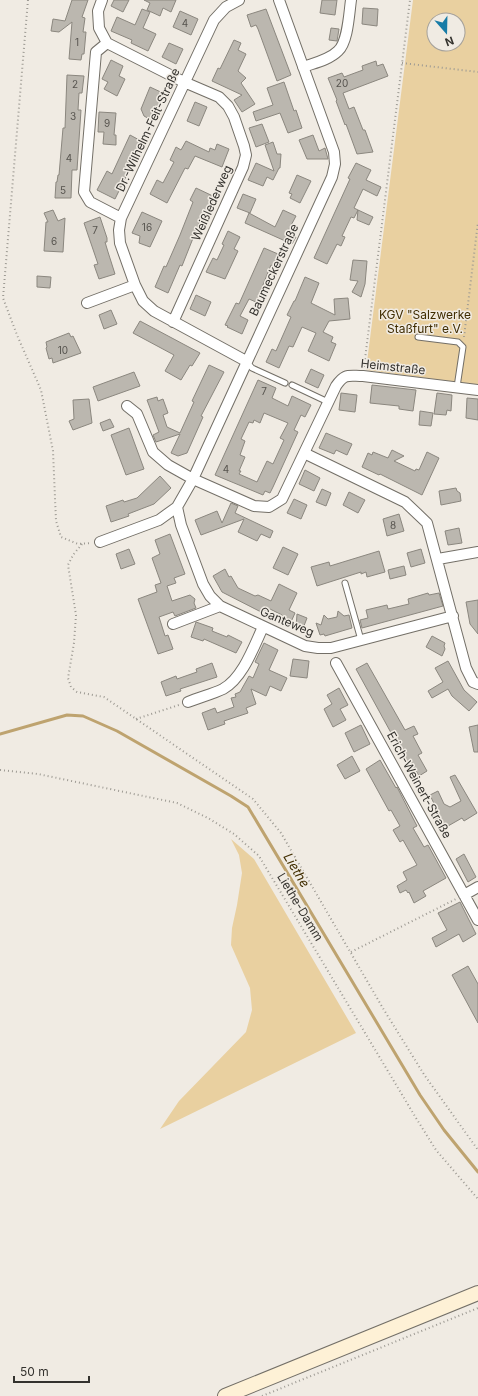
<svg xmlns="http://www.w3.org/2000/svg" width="478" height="1396" viewBox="0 0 478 1396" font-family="Inter,sans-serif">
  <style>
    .green { fill: #e9d0a0; fill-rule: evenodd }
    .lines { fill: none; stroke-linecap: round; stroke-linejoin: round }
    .stream { stroke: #bea36f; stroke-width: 3 }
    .building { fill: #bbb7af; stroke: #8b877f; fill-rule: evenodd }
    .lane-casing { stroke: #736f67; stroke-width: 7 }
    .street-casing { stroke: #736f67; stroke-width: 12 }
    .secondary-casing { stroke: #736f67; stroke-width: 16 }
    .path { stroke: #9d9a93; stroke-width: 2; stroke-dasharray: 1 3; stroke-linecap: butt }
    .lane { stroke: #fff; stroke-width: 5 }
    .street { stroke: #fff; stroke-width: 10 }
    .secondary { stroke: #fef1d6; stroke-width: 14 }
    .labels { text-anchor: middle; stroke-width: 3; stroke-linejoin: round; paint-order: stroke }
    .number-label { font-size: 10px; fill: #56534e }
    .street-label { font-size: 12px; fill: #34322e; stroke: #f0ebe3 }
    .park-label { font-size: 12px; fill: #3f2c00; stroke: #f0ebe3 }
    .water-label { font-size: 13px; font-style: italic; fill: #412e01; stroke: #f0ebe3 }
  </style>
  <rect width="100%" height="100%" fill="#f0ebe3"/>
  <!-- green -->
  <path class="green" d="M413,0h65v385l-112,-15zM434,20h24v24h-24z
    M231,839l23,20 102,174 -196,96 19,-28 67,-69 6,-22 -2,-22 -19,-43 1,-17 5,-23 5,-32 -3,-18z"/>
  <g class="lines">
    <!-- stream -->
    <path class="stream" d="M0,734l67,-19 16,1 34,15 114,65 17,11 172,288 24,35 34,42"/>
  </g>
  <!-- building -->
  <path class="building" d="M72,0h16l-6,17 3,1 -2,14h3l-2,22h-2l-1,6 -12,-1 3,-37 -13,10 -8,-1 2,-12 12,2z
    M114,0h15l-6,12 -12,-6z
    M144,0h32l-5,12 -8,-4 -3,8 -13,-6 3,-7z
    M322,0h15l-2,15 -15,-2z
    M363,8l15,1 -1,17 -15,-2z
    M142,9l8,3 -7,16 13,6 -8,17 -17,-8 1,-3 -21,-9 6,-14 18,8z
    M266,9l25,66 -14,6 -19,-52 -2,-4 -5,2 -4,-12z
    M180,11l18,8 -7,16 -18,-8z
    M331,28l8,1 -2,12 -8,-1z
    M234,40l7,3 -3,7 8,4 -8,17 8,7 -5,5 14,21 -13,8 -8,-12 8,-5 -30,-14 6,-13 2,1z
    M169,43l14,6 -7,15 -14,-7z
    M111,60l12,6 -4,10 6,3 -8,17 -13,-7 4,-7 -6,-3z
    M376,61l1,5 6,-2 5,12 -45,17 6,16 5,-2 9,23h2l8,22 -16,2 -11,-30 -1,1 -9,-24 1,-1 -9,-22 14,-5 2,4 19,-7 -1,-4z
    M67,75l17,1 -2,17h-3l-1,17h3l-4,60h-5l-1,28h-16l1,-16h1l1,-7h1l4,-47h2z
    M284,82l10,29 2,-1 6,18 -14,5 -8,-20 -24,8 -3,-9 20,-7 -6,-17z
    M150,87l15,7 -12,27 -9,-5 -3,-7z
    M195,102l12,5 -8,19 -12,-5z
    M99,112l17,1 -2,22h2v10l-13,-1 1,-12h-6z
    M262,124l7,18 -13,5 -7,-19z
    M130,135l13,7 -28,57 -18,-9 10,-19 5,3z
    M313,135l6,16 6,-3 3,11h-21l-8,-19z
    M186,141l23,11 1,-4 5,2 2,-6 12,5 -7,18 -27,-11 -7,13 -3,-1 -18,35 -17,-9 7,-14 6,3 11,-21 -4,-2 6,-13 5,3z
    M273,142l4,12h4l-1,14h-1l-6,12 -6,-3 -4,9 -15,-6 8,-17 18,8 -9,-26z
    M356,163l15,7 -5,10 15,7 -4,9 -14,-7 -9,19 4,2 -4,8 -3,-1 -9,19 3,1 -4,9 -4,-2 -10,20 -13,-6 36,-79 -2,-1z
    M297,175l14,6 -11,22 -10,-5 2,-4 -3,-1z
    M196,188l19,9 -9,17 -3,-1 -21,53 -2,-1 -12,28 -13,-6 9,-21 2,1 14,-32 13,-33 -3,-2z
    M243,194l13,5 -6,14 -13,-5z
    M53,210l5,11 7,-3 -2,34 -19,-1 2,-29h2l-4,-9z
    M283,210l13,6 -9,17 9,4 -4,7 -47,-21 4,-10 26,14z
    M358,210l15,7 -4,8 -12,-5z
    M142,212l20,9 -12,26 -11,-4 1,-7 -8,-3z
    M100,217l7,21v4h-2l3,10 7,22 -16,5 -5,-14 4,-1 -14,-41z
    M228,231l12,6 -6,12 4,2 -13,28 -19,-7 7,-14 4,2 7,-15 -2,-1z
    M264,248l14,6 -5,12 -2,-1 -15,37 -7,-3 -9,17 8,4 -6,14 -15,-7 1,-1 -3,-1 11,-22 3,1z
    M353,260l14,1 -2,23 -4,13 -9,-5 6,-11 -8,-1z
    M37,276l14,1 -1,11 -13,-1z
    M305,277l14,6 -8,20 24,12 -1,-16 14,-1 2,21 -21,2 -6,11 10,5 -2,5 5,2 -7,17 -21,-10 8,-18 -14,-6 -9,20 -4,-1 -10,22 -13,-6 6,-13 4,2 15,-34 -4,-2 7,-14h1z
    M196,295l15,7 -6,14 -15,-7z
    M111,310l6,14 -13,5 -5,-14z
    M140,321l60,32 -8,13 -2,-1 -9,15 -16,-9 9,-16 -41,-22z
    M69,333l2,4 2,-1 8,17 -28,10 -1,-5 -3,1 -3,-11 1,-1 -1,-5z
    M209,365l15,7 -23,44 2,1 -16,36 -9,3 -7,-3 9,-19 -24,8 -3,-7 6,-3 -12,-32 10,-3 1,4 5,-2 5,14 -5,2 4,12 13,6 14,-31 -2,-1z
    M311,369l13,6 -6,13 -13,-6z
    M134,372l6,14 -42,15 -5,-14z
    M258,380l18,8 -4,10 16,8 4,-10 19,9 -6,12 -4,-2 -7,15 4,2 -25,55 -3,6 -5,-2 -2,4 -48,-20zM264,413l24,10 -8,15 4,2 -11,24 -6,-3 -10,21 -18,-8 2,-3h-2l6,-14 -5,-2 5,-14 -4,-2 8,-17 4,1 1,-3 6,3z
    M372,385l44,5 -3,21 -14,-2v-3l-29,-3z
    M341,393l16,2 -2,17 -16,-2z
    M437,393l15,2 -1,16 -4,-1 -1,5 -12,-1z
    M467,398l11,1v21l-12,-2z
    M89,399l3,24 -19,7 -4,-9 5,-2 -1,-19z
    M420,411l13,2 -2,13 -12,-1z
    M110,419l4,8 -11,4 -3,-8z
    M129,428l15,41 -18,6 -15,-40z
    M326,433l26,11 -5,11 -11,-5 -2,4 -15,-6z
    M392,450l12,6 -10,5 21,10 1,-2 3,1 8,-18 12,6 -17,37 -42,-21 -1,1 -17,-8 6,-14 4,2 1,-3 15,6z
    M305,470l15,8 -6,13 -15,-7z
    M160,476l11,12 -17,16 -26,10 1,2 -18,6 -5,-16 17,-6 1,2 13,-4z
    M456,488l1,3 3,2 1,8 -20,4 -2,-14z
    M322,489l9,4 -5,13 -10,-4z
    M349,492l16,8 -7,13 -15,-8z
    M294,499l13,6 -6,14 -14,-6z
    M231,503l7,3 -3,7 38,18 -3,7 -9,-4 -4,7 -19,-9 6,-13 -43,16 -6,-15 22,-9 5,12z
    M399,514l5,17 -17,5 -4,-17z
    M459,528l3,15 -14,2 -3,-14z
    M170,534l15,40 -11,4 2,5 -9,3 5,15 18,-6 5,4 -1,4 2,5 -21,8 -2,-4 -14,5 6,19 3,-1 5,14 -15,5 -20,-55 19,-7 -2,-7 6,-2 -9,-25 8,-4 -5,-14z
    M283,547l15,7 -10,21 -15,-7z
    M129,549l6,15 -14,5 -5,-15z
    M421,549l4,14 -14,4 -4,-14z
    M379,551l6,21 -18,5 -1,-5 -5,2v-2l-44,14 -6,-19 18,-5 1,4z
    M404,566l2,9 -16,4 -2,-9z
    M225,569l4,8 2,-1 7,12 17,8 3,-1 13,6 8,-17 18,9 -8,17 6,3 -4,9 -11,-4 2,-3 -14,-7 -3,6 -43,-22 -9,-16z
    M428,593l1,2 10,-2 4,13 -81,22 -2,-8 8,-2 -2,-8 21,-5 1,4 21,-5 -1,-5z
    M478,600v34l-8,-10 -4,-22z
    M338,611l6,5 5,-1 3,13 -27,8 -1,-2 -4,1 -4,-12 5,2 3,-10 4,4 9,-2z
    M297,614l10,4 -5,13 -6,-3z
    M196,622l17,6 -1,3 15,6 1,-2 14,7 -6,11 -32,-14 -1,2 -12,-4z
    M432,636l13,7 -1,3 1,3 -3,7 -16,-9z
    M264,643l14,7 -9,20 18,8 -6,13 -11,-5 -4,10 -15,-7 5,15 -10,4 2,5 -24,8 1,3 -17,6 -6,-17 13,-5 2,5 17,-6 -3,-9 5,-1 -1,-3 5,-2 9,-16 4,2 6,-14 -4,-2z
    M293,659l16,2 -2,17 -17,-2z
    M448,661l16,29 13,12 -8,9 -17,-15 -4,-7 -16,9 -4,-7 15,-9 -8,-14z
    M212,663l5,14 -37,12 1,2 -15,5 -5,-14 15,-6 1,3 20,-7 -1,-3z
    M367,663l38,67 9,-4 4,8 -5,2 9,17 -4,2 9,16 -8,5 -4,-7 -3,2 -56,-102z
    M339,688l9,17 -8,4 6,11 -13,7 -9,-18 8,-5 -5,-9z
    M361,725l9,19 -16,8 -9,-19z
    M478,725v27h-4l-5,-25z
    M352,756l8,15 -15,8 -8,-14z
    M380,760l16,28 1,-1 20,39 -4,2 11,19 4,-2 18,33 -23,13 3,5 -12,7 -5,-11 -1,1 -2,-3 -6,3 -3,-7 10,-6 -4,-8 14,-7 -14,-25 -3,2 -7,-12 7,-4 -9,-16 -2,1 -23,-42z
    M455,775l22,38 -13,8 -2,-3 -21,12 -9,-17 5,-3 -7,-15 8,-4 6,13 6,3 11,-6 -11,-24z
    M464,854l12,23 -8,5 -12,-23z
    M460,902l16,32 -13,8 -4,-8 -23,13 -4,-9 15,-8 -9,-17z
    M468,966l10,18v39l-26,-48z"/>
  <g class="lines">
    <defs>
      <path id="lane" d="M418,337l40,5 5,5 -6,40
        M246,361l6,7 33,15
        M292,385l36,17
        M345,583l16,57"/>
      <path id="street" d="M102,0l-4,11 1,17 8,15 77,39 35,15 9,9 6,11 10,29 2,9 -3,12 -70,155
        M239,0l-13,7 -12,13 -93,198 -2,12 1,13 15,42 8,16 11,10 92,50
        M107,43l-11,9 -12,140 6,10 31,16
        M303,67c11,-4 26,-7 35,-16 10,-9 11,-37 13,-51
        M87,303l48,-18
        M127,406l10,8 16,38 15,13 25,14 61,27 15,1 13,-8 22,-46 101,49 22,21 39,145 7,14 5,2
        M304,453l32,-67c9,-13 12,-10 27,-10l115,14
        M177,507l4,18 22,59 7,12 10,10 85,40 13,2h13l122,-32
        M100,542l59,-22 18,-13 16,-28 139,-302 3,-13 -1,-12 -55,-152
        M438,559l40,-7
        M173,624l47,-18
        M336,663l142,257
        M188,702c12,-5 25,-8 35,-13 20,-11 31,-43 40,-62
        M464,895l14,-8"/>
      <path id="secondary" d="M225,1396l253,-103"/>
    </defs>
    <!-- lane casing -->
    <use href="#lane" class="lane-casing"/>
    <!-- street casing -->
    <use href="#street" class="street-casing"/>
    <!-- secondary casing -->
    <use href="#secondary" class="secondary-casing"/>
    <!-- path -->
    <path class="path" d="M28,0l-25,298 14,37 24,55 12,61 3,70 5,16 17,7 13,-1
      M402,63l76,9
      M464,337l14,-115
      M364,367l46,-367
      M82,544l-9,11 -5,10 8,50 -2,28 -6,35 3,9 6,5 27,5 149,102 28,34 103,177 41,66 53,74
      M136,719l43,-14
      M0,770l38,4 139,29 31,15 26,16 25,22 157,262 20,32 42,49
      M351,952l105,-53
      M262,1396l216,-88"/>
    <!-- lane -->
    <use href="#lane" class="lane"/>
    <!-- street -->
    <use href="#street" class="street"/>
    <!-- secondary -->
    <use href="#secondary" class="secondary"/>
  </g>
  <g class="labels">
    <!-- number labels -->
    <g class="number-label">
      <text x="185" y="27">4</text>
      <text x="77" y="46">1</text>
      <text x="342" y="87">20</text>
      <text x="75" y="88">2</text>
      <text x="73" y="120">3</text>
      <text x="107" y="127">9</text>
      <text x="69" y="162">4</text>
      <text x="63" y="194">5</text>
      <text x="147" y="231">16</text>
      <text x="95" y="234">7</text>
      <text x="54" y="245">6</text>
      <text x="63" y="354">10</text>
      <text x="264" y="395">7</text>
      <text x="226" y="473">4</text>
      <text x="393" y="529">8</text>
    </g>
    <!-- street labels -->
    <g class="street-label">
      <text transform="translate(148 130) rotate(-65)" y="4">Dr.-Wilhelm-Feit-Straße</text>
      <text transform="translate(212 203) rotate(-66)" y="4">Weißlederweg</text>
      <text transform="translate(274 270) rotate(-65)" y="4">Baumeckerstraße</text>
      <text transform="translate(393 367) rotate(6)" y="4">Heimstraße</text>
      <text transform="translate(287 622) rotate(23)" y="4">Ganteweg</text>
      <text transform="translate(419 785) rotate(61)" y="4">Erich-Weinert-Straße</text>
      <text transform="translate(300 907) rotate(59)" y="4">Liethe-Damm</text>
    </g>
    <!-- park labels -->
    <g class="park-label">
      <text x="425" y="319">KGV "Salzwerke<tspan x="425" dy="14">Staßfurt" e.V.</tspan></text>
    </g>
    <!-- water labels -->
    <g class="water-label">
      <text transform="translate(297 870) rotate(59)" y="5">Liethe</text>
    </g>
  </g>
  <!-- north arrow -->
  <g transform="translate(446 32) rotate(160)"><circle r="19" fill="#f0ebe3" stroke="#a5a19b"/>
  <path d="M0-3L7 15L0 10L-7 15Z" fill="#187ca7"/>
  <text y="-6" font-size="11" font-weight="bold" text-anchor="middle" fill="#34322e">N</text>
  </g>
  <!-- scale -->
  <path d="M14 1376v6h75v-6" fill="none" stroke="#34322e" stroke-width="2"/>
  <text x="20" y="1376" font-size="12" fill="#34322e" stroke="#f0ebe3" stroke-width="3" paint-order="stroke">50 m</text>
</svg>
